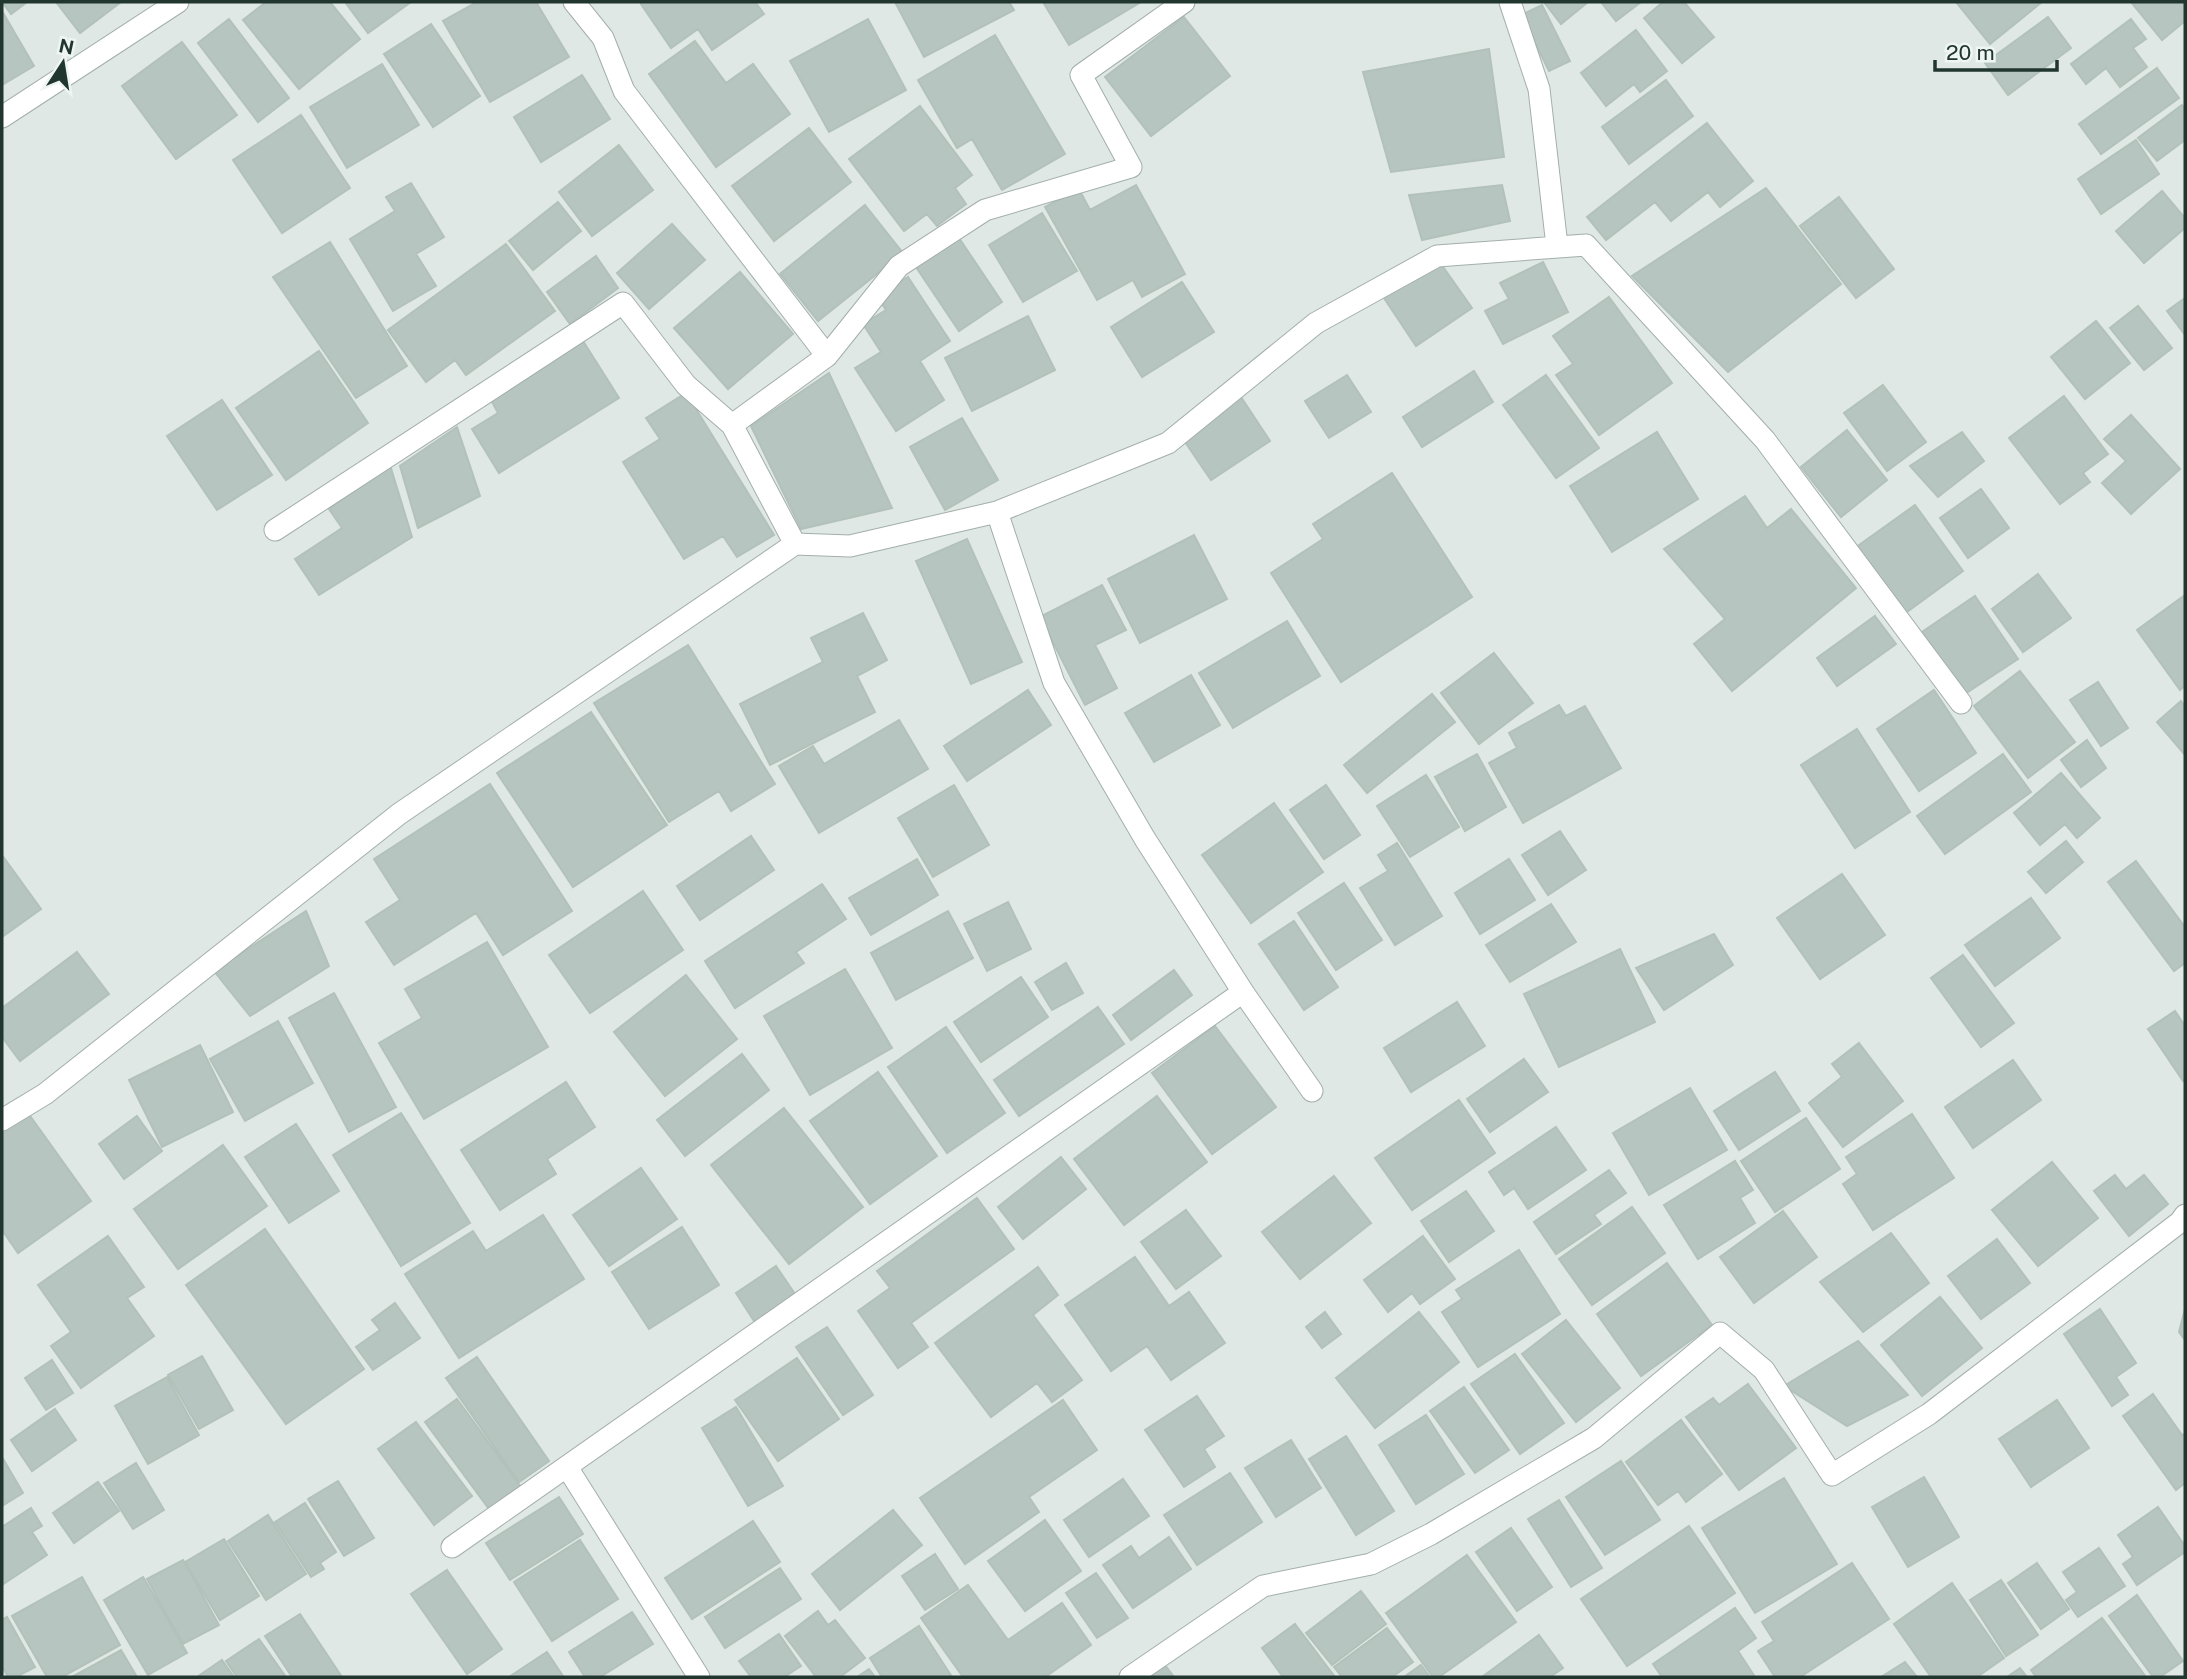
<svg xmlns="http://www.w3.org/2000/svg" width="2187" height="1679" viewBox="0 0 2187 1679" font-family="'Public Sans',sans-serif">
  <style>
    .building { fill: #b7c5c0; stroke: #b2c1ba; stroke-width: 2 }
    .lines { fill: none; stroke-linecap: round; stroke-linejoin: round }
    .minor-casing { stroke: #a3afaa; stroke-width: 23 }
    .minor { stroke: #fff; stroke-width: 21 }
  </style>
  <rect width="100%" height="100%" fill="#dfe8e4"/>
  <!-- building -->
  <path class="building" d="M2,2h25l-16,12z
    M56,2h65l-41,31z
    M266,2h64l30,37 -61,50 -56,-69z
    M345,2h66l-43,31z
    M477,2h59l33,55 -79,45 -47,-81z
    M643,2h112l9,12 -52,36 -14,-21 -27,19 -30,-44z
    M895,2h114l5,8 -90,47z
    M1043,2h98l-72,43z
    M1544,2h44l-27,22z
    M1601,2h40l-25,19z
    M1663,2h21l30,35 -32,26 -38,-45z
    M1956,2h86l-52,42z
    M2131,2h54v19l-23,19z
    M1542,5l28,56 -21,10 -28,-56z
    M2,11l32,55 -32,19z
    M1184,17l46,59 -79,60 -46,-59z
    M2048,17l23,31 -63,47 -23,-32z
    M229,19l60,79 -31,24 -60,-79z
    M868,19l38,71 -77,42 -39,-71z
    M2131,19l15,20 -13,9 14,19 -27,20 -14,-19 -20,16 -15,-20z
    M431,24l49,72 -47,31 -49,-73z
    M1636,30l31,41 -27,21 -6,-8 -28,22 -25,-33z
    M995,35l70,119 -63,36 -30,-51 -15,9 -39,-68z
    M695,41l31,42 27,-19 37,50 -74,53 -67,-93z
    M182,42l55,73 -61,44 -54,-73z
    M1489,49l15,108 -113,15 -28,-100z
    M382,64l37,61 -72,43 -37,-61z
    M2157,68l22,30 -78,56 -22,-30z
    M582,75l28,44 -69,43 -27,-45z
    M1666,80l27,36 -64,48 -27,-37z
    M2182,105l3,4v31l-28,21 -19,-23z
    M920,106l52,69 -17,13 11,16 -29,22 -10,-12 -23,17 -55,-72z
    M301,115l49,73 -68,45 -49,-73z
    M1707,123l46,58 -33,26 -12,-15 -37,29 -16,-19 -49,38 -19,-23z
    M809,128l42,54 -77,59 -42,-55z
    M2136,140l23,34 -58,40 -23,-35z
    M619,145l34,45 -61,46 -33,-44z
    M411,183l33,54 -28,17 20,32 -43,25 -43,-72 45,-28 -9,-14z
    M1136,185l49,89 -43,23 -9,-17 -36,20 -52,-93 34,-18 11,21z
    M1502,185l8,36 -88,19 -13,-45z
    M1766,188l75,96 -113,88 -96,-96z
    M2162,191l23,27v10l-41,35 -28,-32z
    M1839,197l55,72 -38,29 -56,-72z
    M558,202l23,29 -48,39 -24,-29z
    M865,205l38,48 -85,68 -38,-47z
    M1042,213l35,58 -54,31 -34,-57z
    M672,224l33,36 -56,49 -32,-36z
    M957,235l45,67 -43,29 -45,-67z
    M330,242l77,124 -51,32 -83,-121z
    M506,244l49,67 -89,64 -11,-15 -29,22 -38,-52z
    M596,256l22,32 -48,36 -23,-32z
    M1439,261l33,47 -56,38 -32,-48z
    M1543,262l25,50 -65,32 -18,-33 24,-12 -9,-16z
    M740,272l53,62 -65,55 -54,-61z
    M908,277l42,64 -30,20 24,39 -48,31 -41,-63 26,-16 -18,-28 23,-14 -9,-13z
    M1182,282l32,50 -72,45 -31,-50z
    M1609,297l63,86 -73,52 -43,-60 17,-11 -20,-28z
    M2185,298v37l-18,-24z
    M2138,306l34,42 -28,22 -34,-42z
    M1028,316l27,54 -83,41 -27,-53z
    M2096,321l34,42 -45,36 -34,-42z
    M583,341l36,57 -120,75 -27,-44 26,-16 -8,-15z
    M319,351l49,72 -82,57 -50,-72z
    M1474,371l19,31 -71,45 -19,-30z
    M829,373l63,135 -91,21 -50,-103z
    M1347,375l24,37 -42,26 -24,-37z
    M1546,375l53,73 -43,30 -53,-73z
    M1883,385l43,57 -39,29 -43,-58z
    M686,393l88,142 -37,22 -14,-21 -39,23 -61,-97 37,-23 -14,-21z
    M2064,396l44,58 -25,19 7,9 -30,22 -51,-66z
    M1241,397l29,44 -59,39 -30,-44z
    M222,400l50,75 -55,35 -50,-74z
    M2131,415l49,54 -49,45 -29,-31 24,-22 -22,-22z
    M962,418l36,62 -53,30 -35,-63z
    M457,427l23,69 -62,32 -18,-62z
    M1847,430l40,50 -46,37 -40,-50z
    M1657,432l41,67 -86,53 -42,-66z
    M1962,432l22,29 -46,36 -28,-31z
    M390,465l22,72 -93,58 -24,-36 47,-31 -13,-19z
    M1392,473l80,124 -131,85 -70,-109 52,-34 -10,-15z
    M1981,489l28,39 -41,30 -28,-40z
    M1745,496l22,32 24,-19 65,79 -124,103 -38,-47 31,-25 -61,-70z
    M1915,505l48,66 -59,43 -49,-66z
    M1194,535l33,64 -87,44 -32,-64z
    M967,539l55,123 -51,22 -55,-123z
    M2038,574l33,44 -48,34 -31,-43z
    M1102,585l24,45 -31,15 22,43 -32,17 -45,-88z
    M2185,595v91l-5,4 -43,-60z
    M1975,596l43,63 -53,35 -43,-62z
    M863,613l24,47 -30,16 18,36 -105,53 -30,-61 83,-42 -12,-24z
    M1875,616l21,28 -59,42 -20,-28z
    M1287,621l33,55 -87,52 -34,-55z
    M688,645l87,139 -44,27 -12,-20 -50,31 -75,-119z
    M1494,653l39,50 -54,41 -38,-51z
    M2020,671l55,71 -47,36 -54,-72z
    M1191,675l29,50 -66,37 -29,-49z
    M2098,682l30,46 -27,18 -31,-46z
    M1028,690l23,35 -84,56 -23,-35z
    M1934,690l42,63 -57,38 -42,-62z
    M1432,694l23,28 -88,71 -23,-28z
    M2181,701l4,5v49l-28,-33z
    M1559,705l7,11 19,-10 36,62 -98,55 -34,-60 28,-15 -8,-15z
    M591,712l76,113 -94,62 -76,-114z
    M899,720l29,49 -109,64 -40,-67 34,-20 11,18z
    M1857,729l53,83 -55,36 -54,-83z
    M2087,740l19,28 -25,19 -20,-27z
    M1477,754l29,53 -41,24 -30,-54z
    M2003,754l28,38 -86,62 -28,-38z
    M2061,773l39,45 -23,20 -12,-14 -25,21 -26,-32z
    M1426,775l33,52 -49,30 -33,-51z
    M490,784l82,127 -69,44 -27,-42 -82,52 -28,-43 34,-22 -26,-41z
    M954,785l35,60 -56,32 -35,-59z
    M1326,785l34,50 -36,24 -34,-49z
    M1274,803l49,69 -72,51 -49,-68z
    M1560,831l26,39 -38,25 -26,-40z
    M751,836l23,34 -74,50 -23,-34z
    M2066,841l17,21 -37,31 -18,-21z
    M1397,843l45,73 -47,29 -35,-57 28,-17 -10,-16z
    M2,855l39,54 -39,28z
    M917,859l21,36 -67,40 -22,-37z
    M1509,859l26,41 -55,34 -25,-41z
    M2136,861l49,66v36l-11,8 -66,-89z
    M1842,874l43,61 -65,44 -43,-61z
    M1344,883l38,57 -46,30 -38,-57z
    M822,884l24,35 -50,33 8,11 -69,45 -30,-47z
    M643,891l40,59 -93,63 -41,-58z
    M2031,898l29,40 -65,48 -30,-41z
    M1008,902l23,47 -44,22 -23,-47z
    M1551,904l25,38 -66,40 -24,-37z
    M306,911l23,55 -79,50 -36,-45z
    M948,911l25,47 -77,42 -25,-47z
    M1294,921l44,66 -34,23 -45,-66z
    M1714,934l19,31 -69,45 -28,-42z
    M487,942l61,105 -124,72 -45,-76 43,-25 -17,-29z
    M1620,949l35,73 -96,45 -35,-73z
    M77,952l32,42 -89,67 -18,-24v-29z
    M1963,955l51,68 -33,24 -50,-69z
    M1066,963l17,30 -31,17 -17,-28z
    M845,969l47,79 -82,47 -46,-79z
    M1174,970l18,25 -61,45 -18,-25z
    M686,975l51,64 -72,57 -51,-64z
    M1021,977l27,40 -67,45 -27,-40z
    M334,993l62,114 -47,25 -60,-114z
    M1457,1002l28,44 -74,46 -27,-44z
    M1098,1007l26,37 -105,72 -25,-36z
    M2175,1011l10,15v53l-2,2 -35,-52z
    M278,1021l35,62 -68,38 -35,-62z
    M1215,1026l61,81 -64,47 -60,-81z
    M946,1027l59,86 -58,40 -59,-86z
    M1859,1043l44,58 -60,46 -34,-44 33,-26 -10,-13z
    M200,1045l33,67 -71,35 -33,-67z
    M742,1054l27,36 -84,66 -28,-36z
    M1524,1059l24,33 -58,40 -23,-33z
    M2013,1060l28,40 -68,48 -28,-41z
    M878,1072l59,84 -67,48 -60,-83z
    M1775,1072l25,39 -61,39 -25,-39z
    M566,1082l29,45 -48,32 9,15 -56,36 -39,-60z
    M1690,1088l37,62 -78,45 -36,-62z
    M1157,1096l50,66 -83,63 -50,-66z
    M1459,1100l36,53 -83,57 -37,-52z
    M784,1108l79,99 -74,57 -78,-99z
    M28,1113l63,88 -73,52 -16,-23v-98z
    M401,1113l69,110 -69,43 -68,-111z
    M1912,1114l42,64 -81,52 -30,-46 14,-10 -11,-17z
    M137,1116l25,35 -38,28 -25,-35z
    M1806,1118l34,51 -65,43 -34,-51z
    M296,1124l43,67 -50,32 -44,-66z
    M1556,1127l30,43 -58,39 -14,-21 -10,7 -15,-23z
    M223,1145l44,61 -89,63 -44,-60z
    M1061,1157l25,32 -63,50 -25,-32z
    M1735,1161l18,29 -13,8 15,25 -57,36 -34,-54z
    M2052,1162l46,56 -60,48 -46,-56z
    M641,1168l36,51 -68,47 -36,-51z
    M1609,1170l17,23 -32,22 7,9 -45,30 -22,-32z
    M2115,1175l11,14 18,-14 24,29 -39,32 -35,-45z
    M1334,1176l37,47 -71,56 -38,-47z
    M1466,1191l28,40 -45,31 -28,-41z
    M977,1198l37,51 -103,74 17,24 -30,21 -40,-57 32,-23 -13,-17z
    M1632,1207l33,46 -73,52 -33,-46z
    M1186,1210l35,46 -45,33 -35,-47z
    M1783,1211l34,46 -63,46 -34,-46z
    M543,1215l41,64 -125,79 -54,-84 68,-43 13,20z
    M682,1227l37,58 -70,44 -37,-57z
    M265,1229l99,140 -78,55 -100,-139z
    M1891,1233l38,50 -66,49 -43,-50z
    M108,1236l36,51 -17,11 27,38 -73,52 -30,-42 20,-14 -33,-47z
    M1423,1236l32,43 -35,25 -8,-11 -24,19 -24,-32z
    M1997,1239l33,44 -49,36 -33,-43z
    M1519,1250l41,64 -82,53 -36,-55 20,-13 -6,-9z
    M1135,1257l34,49 20,-14 36,51 -54,37 -24,-34 -36,25 -46,-66z
    M1667,1263l45,62 -71,51 -44,-62z
    M776,1266l21,31 -41,27 -20,-31z
    M1038,1267l20,28 -25,20 49,65 -30,22 -15,-19 -46,34 -56,-74z
    M1940,1297l42,51 -60,48 -41,-51z
    M395,1303l25,35 -47,32 -17,-23 24,-17 -8,-10z
    M2100,1309l36,54 -20,14 12,18 -16,11 -48,-72z
    M2185,1309v31l-6,-8z
    M1325,1312l16,22 -19,14 -16,-21z
    M1419,1312l40,50 -84,66 -39,-50z
    M1566,1320l54,68 -44,34 -54,-68z
    M827,1327l46,68 -30,20 -47,-68z
    M1858,1341l50,54 -61,31 -63,-40z
    M1515,1354l49,69 -44,31 -49,-70z
    M202,1356l31,54 -34,19 -31,-54z
    M477,1357l72,104 -30,21 -73,-104z
    M797,1358l42,61 -61,42 -43,-61z
    M52,1360l21,33 -27,17 -21,-32z
    M167,1377l32,58 -51,29 -33,-58z
    M1748,1384l48,64 -57,42 -53,-73 27,-19 6,7z
    M1464,1387l45,63 -34,23 -45,-62z
    M2153,1394l29,41 3,-1v49l-9,7 -53,-74z
    M1197,1396l27,40 -20,13 11,18 -31,20 -39,-57z
    M457,1399l69,95 -32,22 -69,-94z
    M1063,1400l34,50 -68,47 10,15 -74,52 -45,-66z
    M2057,1400l32,48 -58,39 -32,-48z
    M736,1407l47,79 -35,20 -46,-78z
    M55,1409l21,31 -44,31 -21,-31z
    M1426,1415l38,59 -48,30 -37,-59z
    M1681,1420l41,54 -36,28 -8,-11 -20,14 -32,-43z
    M416,1422l56,74 -38,29 -56,-76z
    M1346,1436l48,75 -38,24 -47,-76z
    M1291,1440l30,48 -45,29 -31,-49z
    M2,1457l21,36 -21,13z
    M1621,1461l39,59 -55,35 -39,-58z
    M136,1463l28,47 -31,19 -29,-46z
    M1230,1473l32,49 -65,43 -33,-50z
    M1924,1477l35,60 -51,30 -36,-60z
    M1784,1478l53,86 -82,49 -53,-85z
    M1123,1479l26,37 -60,41 -25,-37z
    M338,1481l36,57 -30,18 -36,-57z
    M98,1482l21,29 -45,32 -21,-30z
    M559,1497l24,37 -73,46 -24,-37z
    M1559,1500l43,68 -31,19 -43,-68z
    M305,1503l31,49 -16,11 4,6 -13,8 -36,-55z
    M2158,1507l27,39v6l-48,33 -14,-21 10,-7 -15,-22z
    M31,1508l11,18 -10,6 15,23 -45,30v-58z
    M893,1510l29,35 -82,65 -28,-36z
    M268,1515l38,59 -40,26 -38,-59z
    M1045,1520l36,51 -56,40 -37,-50z
    M753,1521l27,41 -88,57 -27,-41z
    M1689,1526l46,67 -108,73 -46,-67z
    M1511,1528l41,59 -35,24 -41,-59z
    M1169,1537l22,32 -58,39 -30,-43 28,-19 8,12z
    M224,1539l35,57 -39,24 -35,-58z
    M580,1540l38,59 -66,42 -38,-59z
    M2099,1548l26,38 -47,31 -12,-17 11,-8 -14,-20z
    M935,1554l23,35 -33,21 -23,-34z
    M1467,1555l49,67 -77,55h-6l-47,-64z
    M183,1560l36,65 -36,19 -36,-65z
    M1852,1563l37,56 -89,58h-25l-17,-26 16,-10 -12,-19z
    M2037,1563l32,46 -28,20 -33,-46z
    M780,1568l21,31 -76,49 -20,-31z
    M447,1570l55,79 -35,25 -56,-80z
    M1096,1573l32,45 -31,20 -31,-45z
    M82,1577l38,68 -58,32h-15l-35,-61z
    M143,1577l44,76 -39,22 -44,-75z
    M2001,1580l37,55 -32,21 -36,-56z
    M1952,1583l52,75 -27,19h-46l-37,-53z
    M968,1585l40,55 54,-37 29,42 -46,32h-82l-42,-59z
    M1361,1591l25,33 -54,41 -26,-32z
    M2137,1595l46,66 -23,16h-7l-44,-61z
    M1735,1608l21,30 -18,13 17,26h-93l-9,-13z
    M818,1611l10,14 7,-5 30,38 -25,19h-24l-31,-41z
    M632,1612l21,32 -53,33h-15l-16,-25z
    M300,1614l42,63h-50l-27,-41z
    M7,1617l28,50 -19,10h-8l-6,-11v-46z
    M2102,1618l44,59h-110l-5,-7z
    M1295,1624l40,53h-52l-21,-29z
    M919,1626l33,51h-70l-12,-19z
    M1387,1628l26,34 -21,15h-50l-8,-10z
    M779,1634l22,32 -17,11h-33l-12,-16z
    M1539,1635l24,33 -13,9h-68z
    M259,1639l27,38h-49l-11,-16z
    M121,1650l16,27h-65z
    M547,1652l16,24 -54,1z
    M222,1660l12,17h-37z
    M1905,1662l12,15h-36z
    M1165,1665l9,12h-25z
    M1421,1665l9,12h-26z
    M2020,1668l7,9h-20z
    M869,1669l6,8h-18z"/>
  <g class="lines">
    <defs>
      <path id="minor" d="M574,2l29,36 21,53 203,265 -95,69 63,119
        M1510,2l29,87 18,157
        M2,117l176,-115
        M827,356l72,-90 86,-56 146,-43 -50,-92 103,-73
        M997,512l57,171 91,156 98,153 69,99
        M275,530l348,-227 63,82 46,40
        M2,1120l43,-26 354,-280 396,-270 55,2 147,-34 171,-69 148,-120 121,-67 149,-11 179,195 196,263
        M567,1467l132,210
        M452,1547l791,-555
        M1130,1677l133,-91 108,-22 60,-30 163,-96 126,-105 44,37 68,105 97,-61 251,-192 5,-7"/>
    </defs>
    <!-- minor casing -->
    <use href="#minor" class="minor-casing"/>
    <!-- minor -->
    <use href="#minor" class="minor"/>
  </g>
  <!-- border -->
  <rect width="2187" height="1679" fill="none" stroke="#223630" stroke-width="7"/>
  <!-- north arrow -->
  <g transform="translate(63 63) rotate(12)" stroke="#eef5f2" stroke-width="5" paint-order="stroke">
  <path d="M0-5L12 26L0 18L-12 26Z" fill="#223630"/>
  <text y="-10" font-size="19" font-weight="bold" text-anchor="middle" fill="#223630">N</text>
  </g>
  <!-- scale -->
  <path d="M1935 60v10h122v-10" fill="none" stroke="#223630" stroke-width="3.5"/>
  <text x="1946" y="60" font-size="21" fill="#223630" stroke="#eef5f2" stroke-width="5" paint-order="stroke">20 m</text>
</svg>
